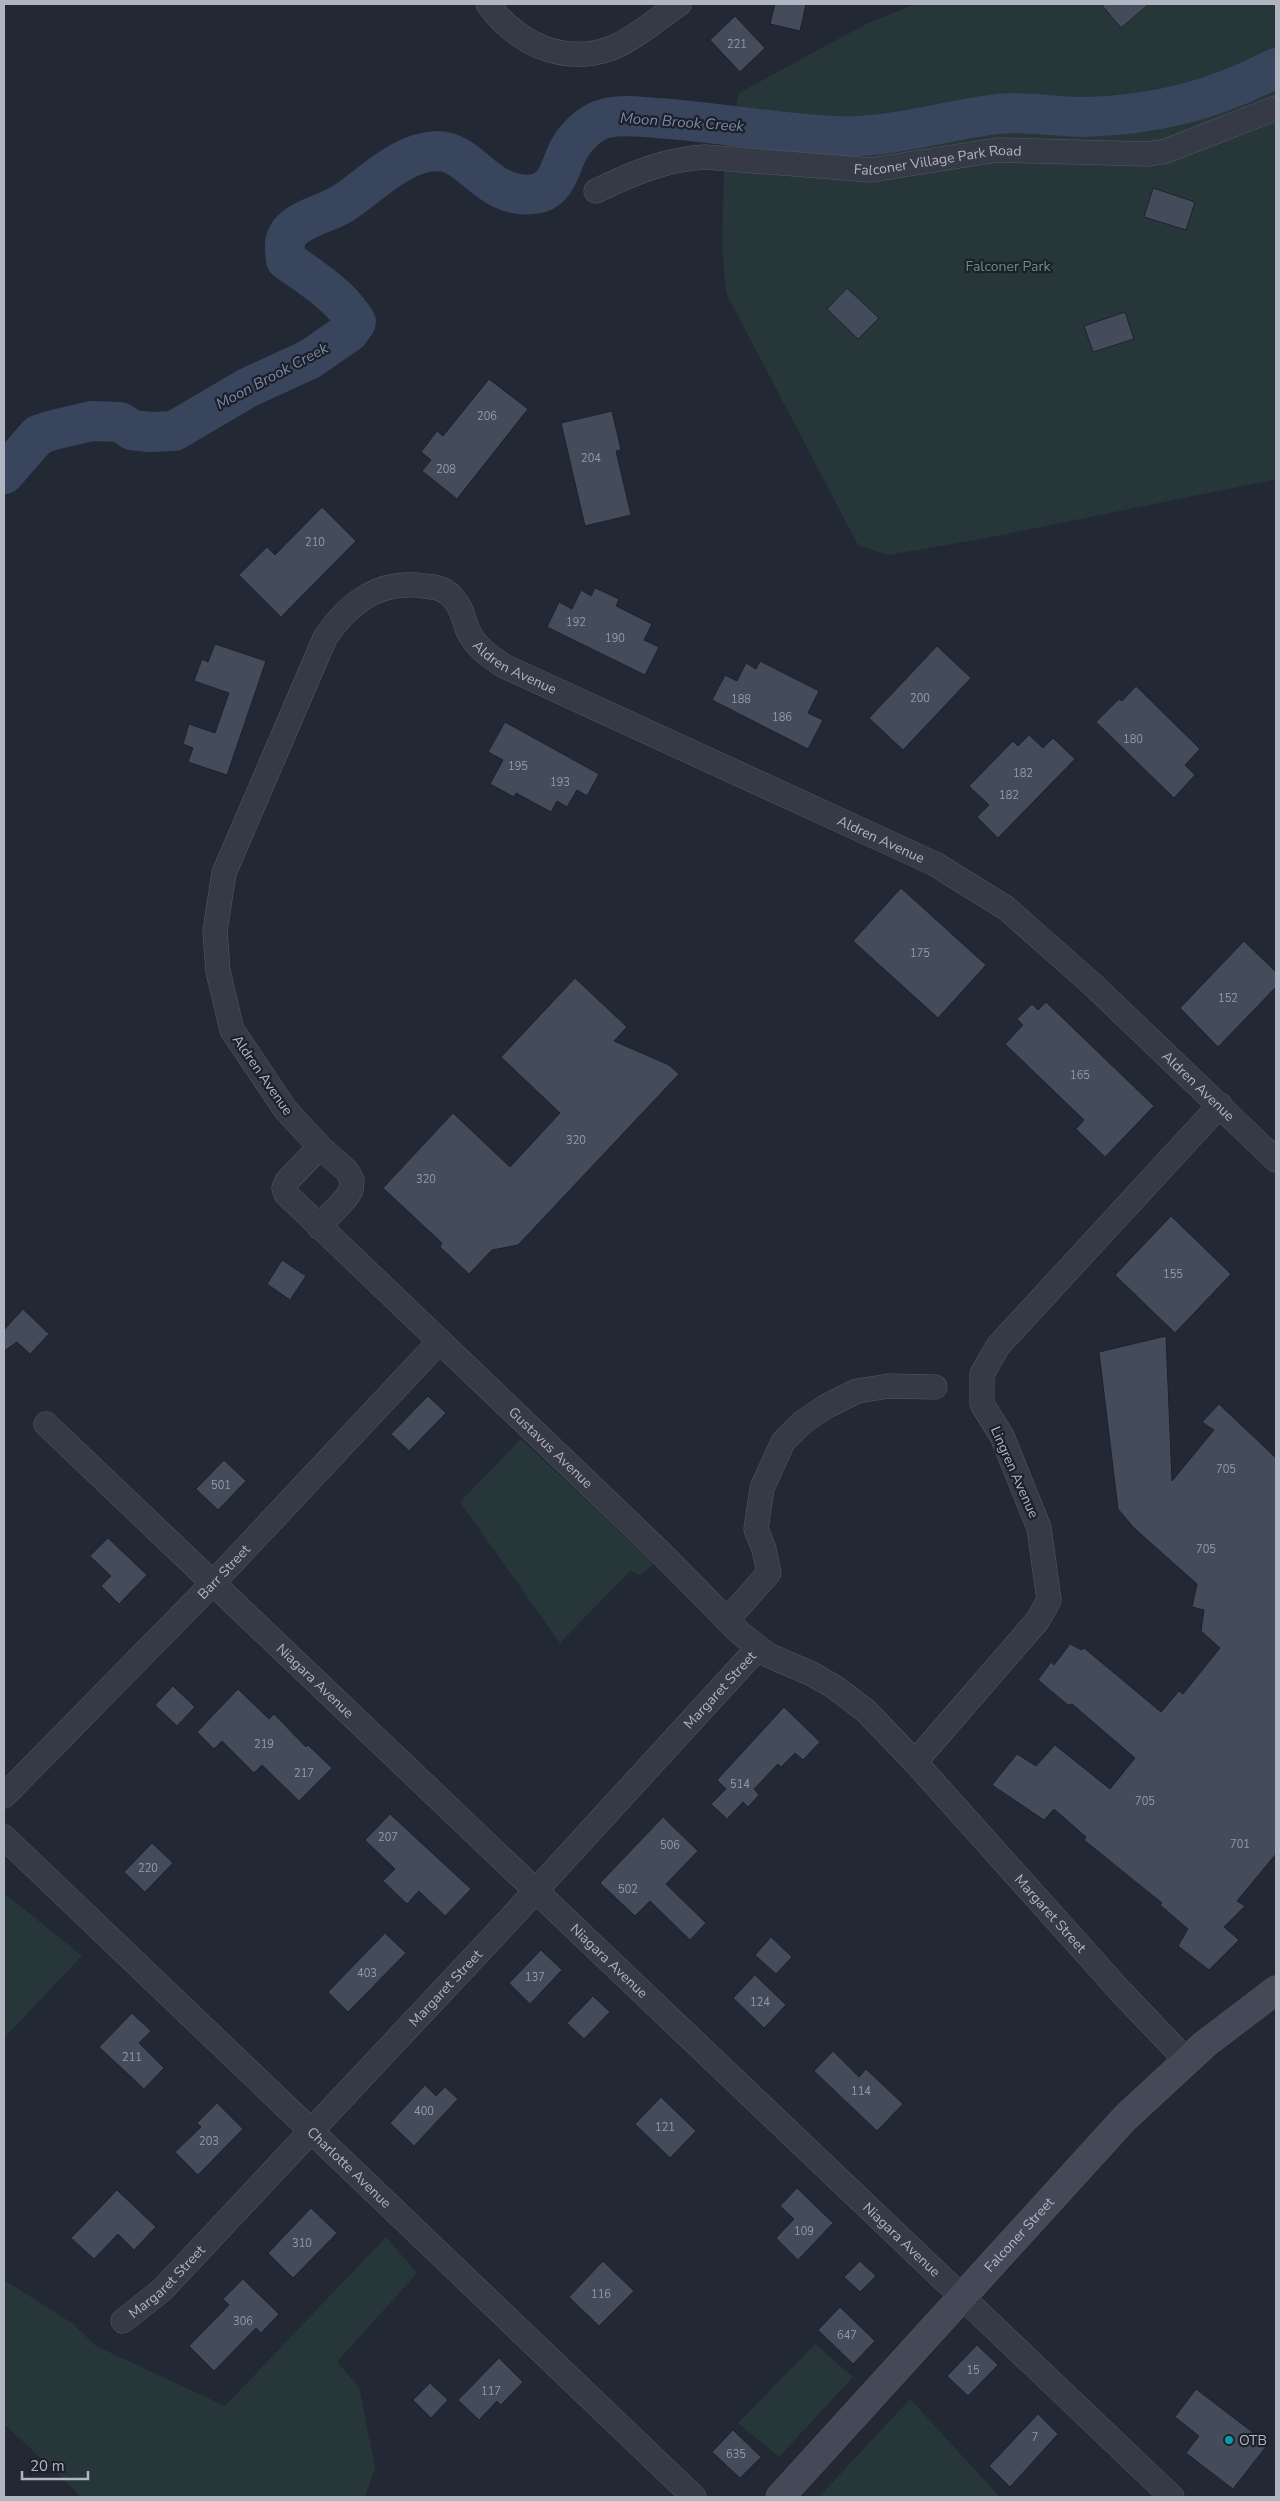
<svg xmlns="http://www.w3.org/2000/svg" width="1280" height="2501" viewBox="0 0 1280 2501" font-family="'Nunito Sans',sans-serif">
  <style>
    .green { fill: #273639 }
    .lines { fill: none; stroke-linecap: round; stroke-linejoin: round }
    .river { stroke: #39445d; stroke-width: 40 }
    .building { fill: #444b5a; stroke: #1d222d }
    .street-casing { stroke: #535864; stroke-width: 25 }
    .secondary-casing { stroke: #535864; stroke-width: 29 }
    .street { stroke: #363a46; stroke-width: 24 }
    .secondary { stroke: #444958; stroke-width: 28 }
    .culture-dot { fill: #0f9aa8; stroke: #1b202a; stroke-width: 2 }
    .labels { text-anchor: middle; stroke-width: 4.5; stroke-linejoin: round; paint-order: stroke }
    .number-label { font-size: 11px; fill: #959aa8 }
    .street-label { font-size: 14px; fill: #b0b5c2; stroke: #1b202a }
    .park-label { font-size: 14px; fill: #6a9078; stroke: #1b202a }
    .poi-label { font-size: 14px; fill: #b0b5c2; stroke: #1b202a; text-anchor: start }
    .water-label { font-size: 15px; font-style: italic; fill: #7c89a8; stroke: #1b202a }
  </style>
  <rect width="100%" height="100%" fill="#232835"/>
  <!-- green -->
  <path class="green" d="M915,4h361v474l-3,2 -297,60 -88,15 -30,-10 -132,-252 -4,-48 2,-75 15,-77 125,-68z
    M521,1439l133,125 -14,11 -10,-4 -70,72 -100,-141z
    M4,1893l78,63 -78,82z
    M386,2237l31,36 -80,89 22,25 16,81 -10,29h-285l-3,-5 -73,-68v-144l68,43 24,23 129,60z
    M815,2344l38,33 -74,80 -41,-34z
    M910,2399l90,98h-181z"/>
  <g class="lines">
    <!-- river -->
    <path class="river" d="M4,474l34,-39 15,-5 39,-9 28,1 12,8 18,2 24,-1 73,-43 63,-29 39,-27 7,-10c-16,-27 -45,-44 -70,-62 -1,-9 -3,-19 3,-27 11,-15 37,-19 53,-29 28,-18 58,-52 95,-53 35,0 50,49 97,43 24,-3 26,-29 35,-45 8,-14 23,-28 38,-31 16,-4 34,-1 50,0 59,4 117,15 176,18 55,3 109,-15 164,-22 29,-3 59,3 88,3 71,-2 129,-17 191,-49"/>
  </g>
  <!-- building -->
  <path class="building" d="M775,4h31l-6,27 -30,-7z
    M1101,4h48l-28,24z
    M735,16l30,32 -25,24 -30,-32z
    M1153,188l42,14 -9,28 -42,-13z
    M847,288l32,30 -21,21 -31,-30z
    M1125,312l9,27 -41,13 -9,-26z
    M489,379l39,30 -71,90 -35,-28 9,-11 -10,-8 16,-21 6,5z
    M612,411l9,39 -5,1 15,64 -46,11 -24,-103z
    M322,507l34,34 -75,76 -42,-42 28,-28 8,8z
    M595,588l24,11 -3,7 36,18 -8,16 15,7 -14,28 -98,-48 12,-25 13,7 9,-19 10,6z
    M215,644l51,17 -39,114 -39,-13 5,-14 -10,-4 6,-20 26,9 14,-40 -35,-12 8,-22 6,3z
    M937,646l34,32 -68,72 -34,-32z
    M760,661l59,30 -11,22 15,7 -15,29 -96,-49 13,-25 12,6 9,-18 10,6z
    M1136,686l64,63 -15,16 10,10 -21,23 -78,-76 23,-23 3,2z
    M505,722l94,52 -12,22 -10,-6 -10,17 -10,-6 -6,11 -35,-19 -2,4 -24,-13 13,-24 -15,-8z
    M1029,735l14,13 10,-10 22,21 -77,79 -21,-21 12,-12 -20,-19 44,-45 5,5z
    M901,888l85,77 -48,53 -85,-77z
    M1244,941l32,31v15l-58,60 -38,-39z
    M575,978l52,49 -13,14 55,24 10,9 -161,171 -26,5 -23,24 -29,-27 2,-4 -59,-55 70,-75 57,54 50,-54 -59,-56z
    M1046,1002l108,104 -49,51 -29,-28 8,-9 -79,-76 18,-19 -6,-6 15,-15 6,6z
    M1171,1216l60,58 -56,59 -60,-58z
    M282,1260l24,16 -16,24 -23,-16z
    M23,1309l26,25 -19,20 -13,-12 -13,9v-21z
    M1166,1336l6,145 42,-51 -12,-8 17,-18 57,54v396l-39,47 8,5 -21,21 15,13 -30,30 -31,-24 10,-17 -28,-24 2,-2 -78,-63 2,-3 -32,-28 -10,11 -52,-35 25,-31 19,12 19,-21 55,44 25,-31 -63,-54 -4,1 -30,-25 13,-18 3,3 16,-21 12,6 2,-2 77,64 18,-21 4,3 37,-46 -19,-17 3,-21 -12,-3 5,-23 -63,-56 -16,-19 -19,-157z
    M428,1396l18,17 -37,38 -18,-17z
    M224,1460l22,21 -28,29 -22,-21z
    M108,1538l39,37 -28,29 -18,-18 10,-10 -21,-20z
    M173,1686l22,21 -18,19 -22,-21z
    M238,1689l31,30 5,-5 32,33 2,-2 24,23 -33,33 -37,-36 -8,8 -32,-32 -8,8 -17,-17z
    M784,1707l36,35 -17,18 -8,-7 -14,14 -3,-3 -24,25 5,6 -11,12 -5,-5 -16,17 -16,-15 15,-15 -9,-9z
    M390,1814l81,75 -26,27 -26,-25 -12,13 -24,-23 12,-12 -30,-29z
    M663,1817l35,34 -32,33 40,39 -16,17 -40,-39 -15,15 -35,-33z
    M152,1843l21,20 -28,29 -21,-20z
    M385,1933l21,20 -58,59 -20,-20z
    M771,1937l21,20 -16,17 -21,-19z
    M541,1950l21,20 -32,34 -21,-21z
    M755,1975l31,30 -22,23 -31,-30z
    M593,1996l17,16 -26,27 -17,-16z
    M132,2013l19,18 -12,12 25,25 -20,21 -45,-42z
    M833,2051l26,26 7,-8 37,35 -26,27 -63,-60z
    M425,2085l11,11 9,-9 13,12 -44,47 -24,-23z
    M661,2097l35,34 -26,27 -35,-34z
    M217,2103l26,26 -45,46 -23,-23 26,-25 -4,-4z
    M797,2188l36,35 -35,37 -22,-22 18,-19 -14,-13z
    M117,2190l39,37 -22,23 -16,-16 -24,25 -23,-21z
    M311,2208l26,25 -44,45 -25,-25z
    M603,2261l31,30 -35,35 -30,-29z
    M860,2261l16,15 -16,16 -16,-15z
    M243,2279l36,35 -18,19 -5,-5 -42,43 -25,-25 40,-41 -6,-6z
    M840,2307l35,34 -22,23 -35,-34z
    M977,2345l21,20 -30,31 -21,-20z
    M499,2358l24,24 -22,23 -4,-4 -18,19 -21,-20z
    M430,2383l18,17 -17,18 -18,-18z
    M1196,2389l72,55 -35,45 -47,-36 13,-17 -24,-19z
    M1038,2414l20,20 -48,53 -21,-21z
    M733,2430l28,27 -21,21 -28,-26z"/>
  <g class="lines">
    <defs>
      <g id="street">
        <path d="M488,4c28,39 75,62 124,44 24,-10 46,-30 67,-44"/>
        <path id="s1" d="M596,191c35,-17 70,-32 109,-34l166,13 126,-20 152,4 17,-3 110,-43"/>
        <path id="s2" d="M320,1147l-33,34 -3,7 2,6 374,358 80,81 28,22 44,19 24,14 30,23 49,51 207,231 65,68"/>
        <path id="s3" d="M319,1227l27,-29 5,-8 1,-10 -5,-9 -27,-24 -35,-38 -53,-79 -14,-59 -3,-40 9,-58 101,-235c23,-35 55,-59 99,-52 11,1 20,2 28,11 10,10 11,21 16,34 8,16 21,25 36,35l431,198 71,44 86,76 184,176"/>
        <path id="s4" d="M46,1424l1126,1073"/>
        <path d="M727,1620l42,-47 -5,-24 -8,-20 6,-41 21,-46 20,-20 22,-15 32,-16 32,-5 46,1"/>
        <path d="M915,1762l123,-142 11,-20 -10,-72 -37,-92 -20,-32v-30l16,-28 222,-241"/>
        <path id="s5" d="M4,1796l210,-214 225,-240"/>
        <path id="s6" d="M4,1837l690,660"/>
        <path id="s7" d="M123,2321l39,-31 346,-369 250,-273"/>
      </g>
      <g id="secondary">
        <path id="s8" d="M780,2497l345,-379 80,-74 71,-54"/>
      </g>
    </defs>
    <!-- street casing -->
    <use href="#street" class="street-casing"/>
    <!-- secondary casing -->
    <use href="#secondary" class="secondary-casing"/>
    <!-- street -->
    <use href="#street" class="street"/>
    <!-- secondary -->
    <use href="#secondary" class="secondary"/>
  </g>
  <!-- markers -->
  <circle class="culture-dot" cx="1229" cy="2440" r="5"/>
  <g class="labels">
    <!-- number labels -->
    <g class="number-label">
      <text x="737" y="48">221</text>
      <text x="487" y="420">206</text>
      <text x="591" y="462">204</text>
      <text x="446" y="473">208</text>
      <text x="315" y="546">210</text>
      <text x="576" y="626">192</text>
      <text x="615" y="642">190</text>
      <text x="920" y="702">200</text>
      <text x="741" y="703">188</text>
      <text x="782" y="721">186</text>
      <text x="1133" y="743">180</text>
      <text x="518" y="770">195</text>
      <text x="1023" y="777">182</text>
      <text x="560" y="786">193</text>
      <text x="1009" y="799">182</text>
      <text x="920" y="957">175</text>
      <text x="1228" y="1002">152</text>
      <text x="1080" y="1079">165</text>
      <text x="576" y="1144">320</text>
      <text x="426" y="1183">320</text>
      <text x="1173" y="1278">155</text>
      <text x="1226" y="1473">705</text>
      <text x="221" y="1489">501</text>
      <text x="1206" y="1553">705</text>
      <text x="264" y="1748">219</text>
      <text x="304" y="1777">217</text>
      <text x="740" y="1788">514</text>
      <text x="1145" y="1805">705</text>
      <text x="388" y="1841">207</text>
      <text x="1240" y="1848">701</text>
      <text x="670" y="1849">506</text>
      <text x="148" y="1872">220</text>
      <text x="628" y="1893">502</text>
      <text x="367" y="1977">403</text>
      <text x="535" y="1981">137</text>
      <text x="760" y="2006">124</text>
      <text x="132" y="2061">211</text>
      <text x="861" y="2095">114</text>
      <text x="424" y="2115">400</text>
      <text x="665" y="2131">121</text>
      <text x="209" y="2145">203</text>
      <text x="804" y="2235">109</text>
      <text x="302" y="2247">310</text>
      <text x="601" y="2298">116</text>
      <text x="243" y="2325">306</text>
      <text x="847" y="2339">647</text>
      <text x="973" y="2374">15</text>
      <text x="491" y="2395">117</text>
      <text x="1035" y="2441">7</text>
      <text x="736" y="2458">635</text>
    </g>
    <!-- street labels -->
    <g class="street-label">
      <text dy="5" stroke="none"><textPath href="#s1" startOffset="349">Falconer Village Park Road</textPath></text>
      <text dy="5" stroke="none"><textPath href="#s3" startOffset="916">Aldren Avenue</textPath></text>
      <text dy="5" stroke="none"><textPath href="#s3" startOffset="1321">Aldren Avenue</textPath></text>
      <text transform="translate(263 1075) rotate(55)" y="5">Aldren Avenue</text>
      <text dy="5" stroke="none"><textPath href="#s3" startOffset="1726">Aldren Avenue</textPath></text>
      <text dy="5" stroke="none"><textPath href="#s2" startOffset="428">Gustavus Avenue</textPath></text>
      <text transform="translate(1015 1472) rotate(66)" y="5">Lingren Avenue</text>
      <text dy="5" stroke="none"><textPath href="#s5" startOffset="314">Barr Street</textPath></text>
      <text dy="5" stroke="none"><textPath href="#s4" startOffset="372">Niagara Avenue</textPath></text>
      <text dy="5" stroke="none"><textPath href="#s7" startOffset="869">Margaret Street</textPath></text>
      <text dy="5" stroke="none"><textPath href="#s2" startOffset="1116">Margaret Street</textPath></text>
      <text dy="5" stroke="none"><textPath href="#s4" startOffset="778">Niagara Avenue</textPath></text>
      <text dy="5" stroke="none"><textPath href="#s7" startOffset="464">Margaret Street</textPath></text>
      <text dy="5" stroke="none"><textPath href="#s6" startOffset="478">Charlotte Avenue</textPath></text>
      <text dy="5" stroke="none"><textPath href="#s8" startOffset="355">Falconer Street</textPath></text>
      <text dy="5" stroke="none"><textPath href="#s4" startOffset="1182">Niagara Avenue</textPath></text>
      <text dy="5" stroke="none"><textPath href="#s7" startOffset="59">Margaret Street</textPath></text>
    </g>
    <!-- park labels -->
    <g class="park-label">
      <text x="1008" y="271">Falconer Park</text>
    </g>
    <!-- poi labels -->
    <g class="poi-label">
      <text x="1239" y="2445">OTB</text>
    </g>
    <!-- water labels -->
    <g class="water-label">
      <text transform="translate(682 122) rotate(4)" y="5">Moon Brook Creek</text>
      <text transform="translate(272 376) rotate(-28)" y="5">Moon Brook Creek</text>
    </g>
  </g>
  <!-- border -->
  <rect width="1280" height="2501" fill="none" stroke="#b0b5c2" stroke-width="10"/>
  <!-- scale -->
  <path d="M22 2471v8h66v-8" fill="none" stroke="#b0b5c2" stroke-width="2.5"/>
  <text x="30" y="2471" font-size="15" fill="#b0b5c2" stroke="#1b202a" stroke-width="4" paint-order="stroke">20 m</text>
</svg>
